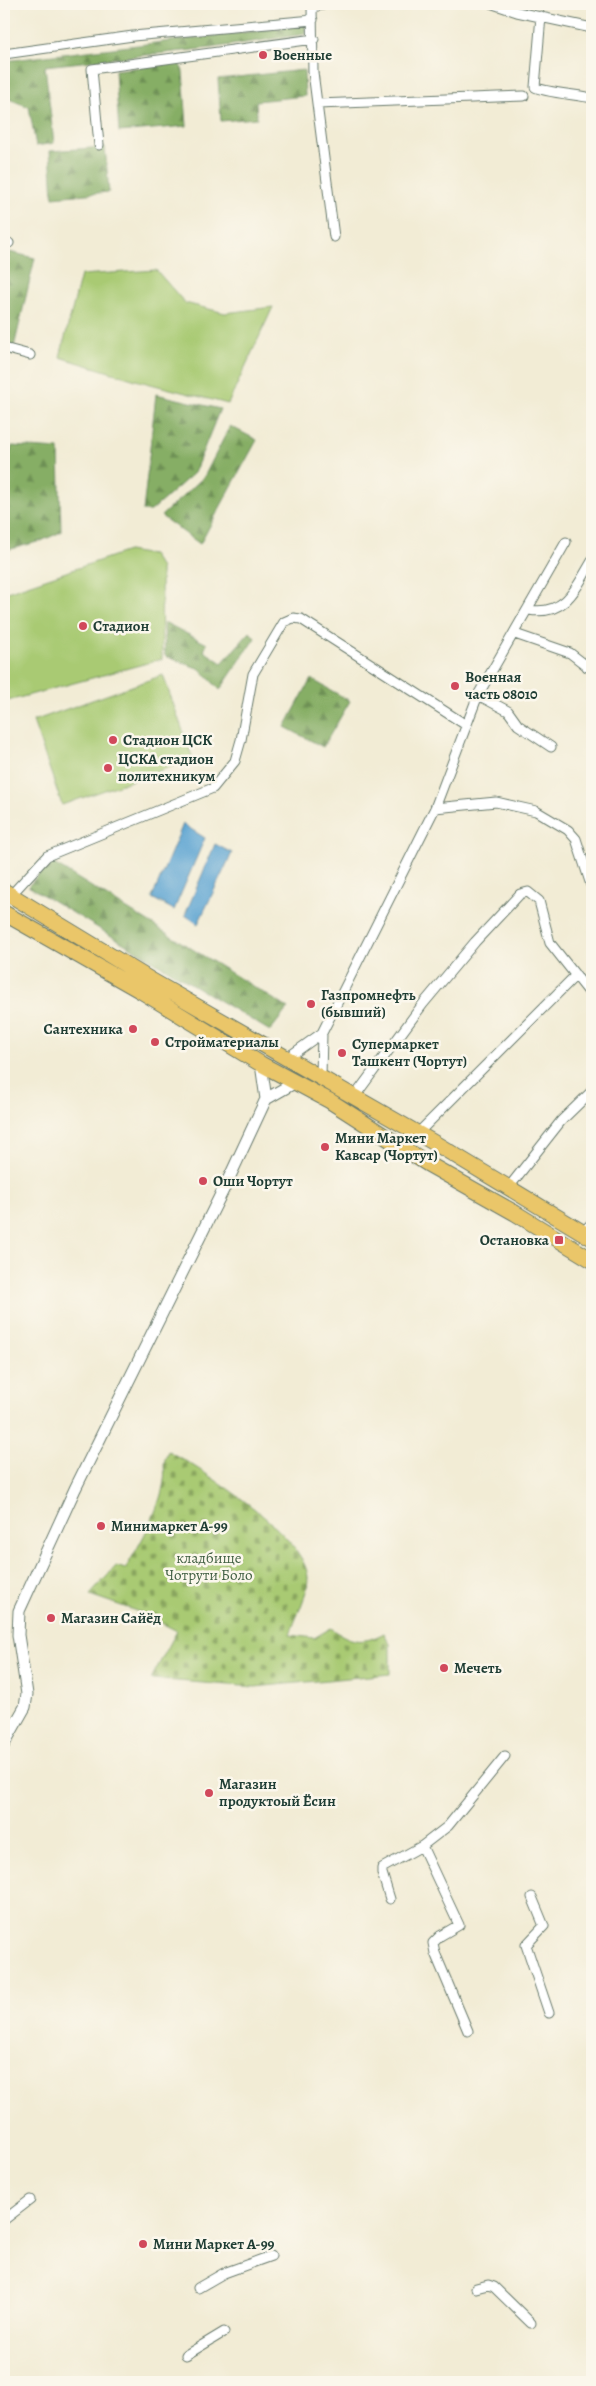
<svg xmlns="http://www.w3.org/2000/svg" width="596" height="2386" viewBox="0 0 596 2386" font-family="Alegreya,serif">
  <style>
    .forest { fill: url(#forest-firs); stroke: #52764c }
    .cemetery { fill: url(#cemetery-stones); stroke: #648454 }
    .park { fill: #a9ca73; stroke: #648454 }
    .water { fill: #5aa3d1; stroke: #3c7082 }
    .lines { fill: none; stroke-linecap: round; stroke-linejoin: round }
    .minor-casing { stroke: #697a6c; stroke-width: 11 }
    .tertiary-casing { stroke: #697a6c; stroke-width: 13 }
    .primary-casing { stroke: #697a6c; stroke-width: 17 }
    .minor { stroke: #fff; stroke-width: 9 }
    .tertiary { stroke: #fff; stroke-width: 11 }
    .primary { stroke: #eac669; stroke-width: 15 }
    .poi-dot { fill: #d1495b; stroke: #fbf7ec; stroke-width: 2 }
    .labels { text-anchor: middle; stroke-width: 5; stroke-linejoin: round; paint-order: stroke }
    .poi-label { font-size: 15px; font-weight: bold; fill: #1f3d34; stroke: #fbf7ec; text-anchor: start }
    .park-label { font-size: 15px; fill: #426044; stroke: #fbf7ec }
  </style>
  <defs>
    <pattern id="forest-firs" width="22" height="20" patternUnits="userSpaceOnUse" patternTransform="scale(1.25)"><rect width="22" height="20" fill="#86ae65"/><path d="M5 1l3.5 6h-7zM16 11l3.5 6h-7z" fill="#6d8f54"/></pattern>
    <pattern id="cemetery-stones" width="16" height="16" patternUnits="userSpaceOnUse" patternTransform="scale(1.25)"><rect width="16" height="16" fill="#a9ca73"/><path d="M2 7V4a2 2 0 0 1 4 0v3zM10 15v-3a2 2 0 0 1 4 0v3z" fill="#89a55f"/></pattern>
  </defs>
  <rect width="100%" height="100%" fill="#fbf7ec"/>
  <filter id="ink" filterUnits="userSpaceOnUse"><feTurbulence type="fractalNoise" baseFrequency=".02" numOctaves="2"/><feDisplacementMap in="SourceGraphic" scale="10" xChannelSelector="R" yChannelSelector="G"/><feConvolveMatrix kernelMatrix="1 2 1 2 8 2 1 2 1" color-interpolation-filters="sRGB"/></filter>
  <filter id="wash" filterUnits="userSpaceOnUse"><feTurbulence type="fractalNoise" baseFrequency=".0096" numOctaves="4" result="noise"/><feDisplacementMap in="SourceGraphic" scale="20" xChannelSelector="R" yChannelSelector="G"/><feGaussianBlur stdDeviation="1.12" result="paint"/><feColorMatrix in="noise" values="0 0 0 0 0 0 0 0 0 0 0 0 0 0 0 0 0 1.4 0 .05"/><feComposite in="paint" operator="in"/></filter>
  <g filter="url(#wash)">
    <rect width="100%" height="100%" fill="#f2ecd5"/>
    <!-- forest -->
    <path class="forest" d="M305,25l1,9 -95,14 -166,18 9,77 -18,3 -7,-39 -25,-10v-36z
      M179,63l4,8 4,55 -68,6 -4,-62z
      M304,70l1,26 -49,5 1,17 -36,3 -3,-42z
      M105,147l4,45 -56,5 -3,-46z
      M9,252l26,6 -21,89 -10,-3v-71z
      M156,394l64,15 -26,64 -43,38h-8z
      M230,426l27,14 -57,104 -39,-28 43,-39z
      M12,446l47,3 2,83 -20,9 -37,10v-85h3z
      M164,622l43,22 -3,7 18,12 28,-31 5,6 -35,52 -20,-21 -35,-13z
      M311,679l39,22 -27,46 -38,-20z
      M51,862l237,146 -18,23 -242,-145z"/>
    <!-- cemetery -->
    <path class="cemetery" d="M168,1451c35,19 141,86 140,129 0,15 -14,40 -18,55l24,3 17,-10c19,14 32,17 53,5l6,11v30l-135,13 -104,-8 26,-48 -35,-18 -52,-18 26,-29 9,3c15,-24 35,-60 39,-88 2,-14 -3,-14 4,-30z"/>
    <!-- park -->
    <path class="park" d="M156,270l29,33 40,10 48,-6 -45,97 -89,-23 -79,-24 21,-82z
      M128,551l24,4 9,13 1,91 -158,43v-109z
      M163,675l30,84 -131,46 -29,-84z"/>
    <!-- water -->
    <path class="water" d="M183,824l22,14 -31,72 -22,-12z
      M215,844l17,9 -34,71 -13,-9z"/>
  </g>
  <g filter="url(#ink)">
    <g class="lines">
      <defs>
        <path id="minor" d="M312,4v3l15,-3
          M493,4l24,8 75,16
          M312,7l1,65 21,165
          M541,16l-6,71c7,5 44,8 57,11
          M4,54l129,-18 180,-16
          M318,104l206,-8
          M99,145l-7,-76 222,-30
          M4,241l5,2
          M4,348l26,7
          M529,610c37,6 47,-22 63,-49
          M515,634l55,19 22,17
          M587,667l5,-11
          M478,695l30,16 10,14 33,22
          M435,808l61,-6 40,9 32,19 8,9 16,49
          M11,895l36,-39 166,-68 22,-27 6,-21 12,-66 31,-52 9,-4 8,1 165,106
          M287,1058l35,-25
          M321,1077l1,-44 113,-225 43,-113 88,-153
          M355,1096l68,-92 52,-62 45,-48 8,-2 11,9 11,42 42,53
          M418,1133l158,-158
          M509,1187l52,-66 31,-30
          M583,1232l9,-9
          M532,1897l12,29 -18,19 23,68
          M390,1899l-8,-26v-5l40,-22
          M468,2031l-33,-78 -2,-10 7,-7 19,-11 -37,-79 26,-20 57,-70
          M4,2220l26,-20
          M198,2288l26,-15 47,-17
          M476,2288l12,-3 6,2 37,36
          M186,2355l38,-23"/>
        <path id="tertiary" d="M266,1099l28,-16
          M4,1744l21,-37 2,-13 -9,-59 1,-24 56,-122 156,-315 35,-75 -5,-35"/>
        <path id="primary" d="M4,891l145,88 289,166 154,93
          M4,913l137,78 120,73 69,37 98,63 87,49 77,47"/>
      </defs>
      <!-- minor casing -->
      <use href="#minor" class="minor-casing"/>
      <!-- tertiary casing -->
      <use href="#tertiary" class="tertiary-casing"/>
      <!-- primary casing -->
      <use href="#primary" class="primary-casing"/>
      <!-- minor -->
      <use href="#minor" class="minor"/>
      <!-- tertiary -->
      <use href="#tertiary" class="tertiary"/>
      <!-- primary -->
      <use href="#primary" class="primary"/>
    </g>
  </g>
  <!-- markers -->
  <g class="poi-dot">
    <circle cx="263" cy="55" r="5"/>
    <circle cx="83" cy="626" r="5"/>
    <circle cx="455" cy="686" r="5"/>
    <circle cx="113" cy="740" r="5"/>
    <circle cx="108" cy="768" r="5"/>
    <circle cx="311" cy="1004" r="5"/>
    <circle cx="133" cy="1029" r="5"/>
    <circle cx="155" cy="1042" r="5"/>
    <circle cx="342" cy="1053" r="5"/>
    <circle cx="325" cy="1147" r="5"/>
    <circle cx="203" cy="1181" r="5"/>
    <rect x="554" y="1235" width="10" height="10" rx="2.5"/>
    <circle cx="101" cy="1526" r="5"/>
    <circle cx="51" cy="1618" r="5"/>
    <circle cx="444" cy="1668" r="5"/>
    <circle cx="209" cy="1793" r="5"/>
    <circle cx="143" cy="2244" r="5"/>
  </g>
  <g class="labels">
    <!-- poi labels -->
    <g class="poi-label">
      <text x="273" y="60">Военные</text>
      <text x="93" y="631">Стадион</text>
      <text x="465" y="682">Военная<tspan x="465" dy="17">часть 08010</tspan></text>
      <text x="123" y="745">Стадион ЦСК</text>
      <text x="118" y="764">ЦСКА стадион<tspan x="118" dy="17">политехникум</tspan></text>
      <text x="321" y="1000">Газпромнефть<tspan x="321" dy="17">(бывший)</tspan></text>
      <text x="123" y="1034" text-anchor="end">Сантехника</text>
      <text x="165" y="1047">Стройматериалы</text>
      <text x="352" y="1049">Супермаркет<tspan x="352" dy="17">Ташкент (Чортут)</tspan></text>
      <text x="335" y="1143">Мини Маркет<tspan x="335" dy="17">Кавсар (Чортут)</tspan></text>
      <text x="213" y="1186">Оши Чортут</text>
      <text x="549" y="1245" text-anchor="end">Остановка</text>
      <text x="111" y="1531">Минимаркет А-99</text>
      <text x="61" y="1623">Магазин Сайёд</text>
      <text x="454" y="1673">Мечеть</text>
      <text x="219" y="1789">Магазин<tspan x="219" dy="17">продуктоый Ёсин</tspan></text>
      <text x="153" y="2249">Мини Маркет А-99</text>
    </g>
    <!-- park labels -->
    <g class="park-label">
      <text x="209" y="1563">кладбище<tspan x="209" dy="17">Чотрути Боло</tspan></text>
    </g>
  </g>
  <!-- margin -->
  <rect width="596" height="2386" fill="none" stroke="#fbf7ec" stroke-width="20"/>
</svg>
